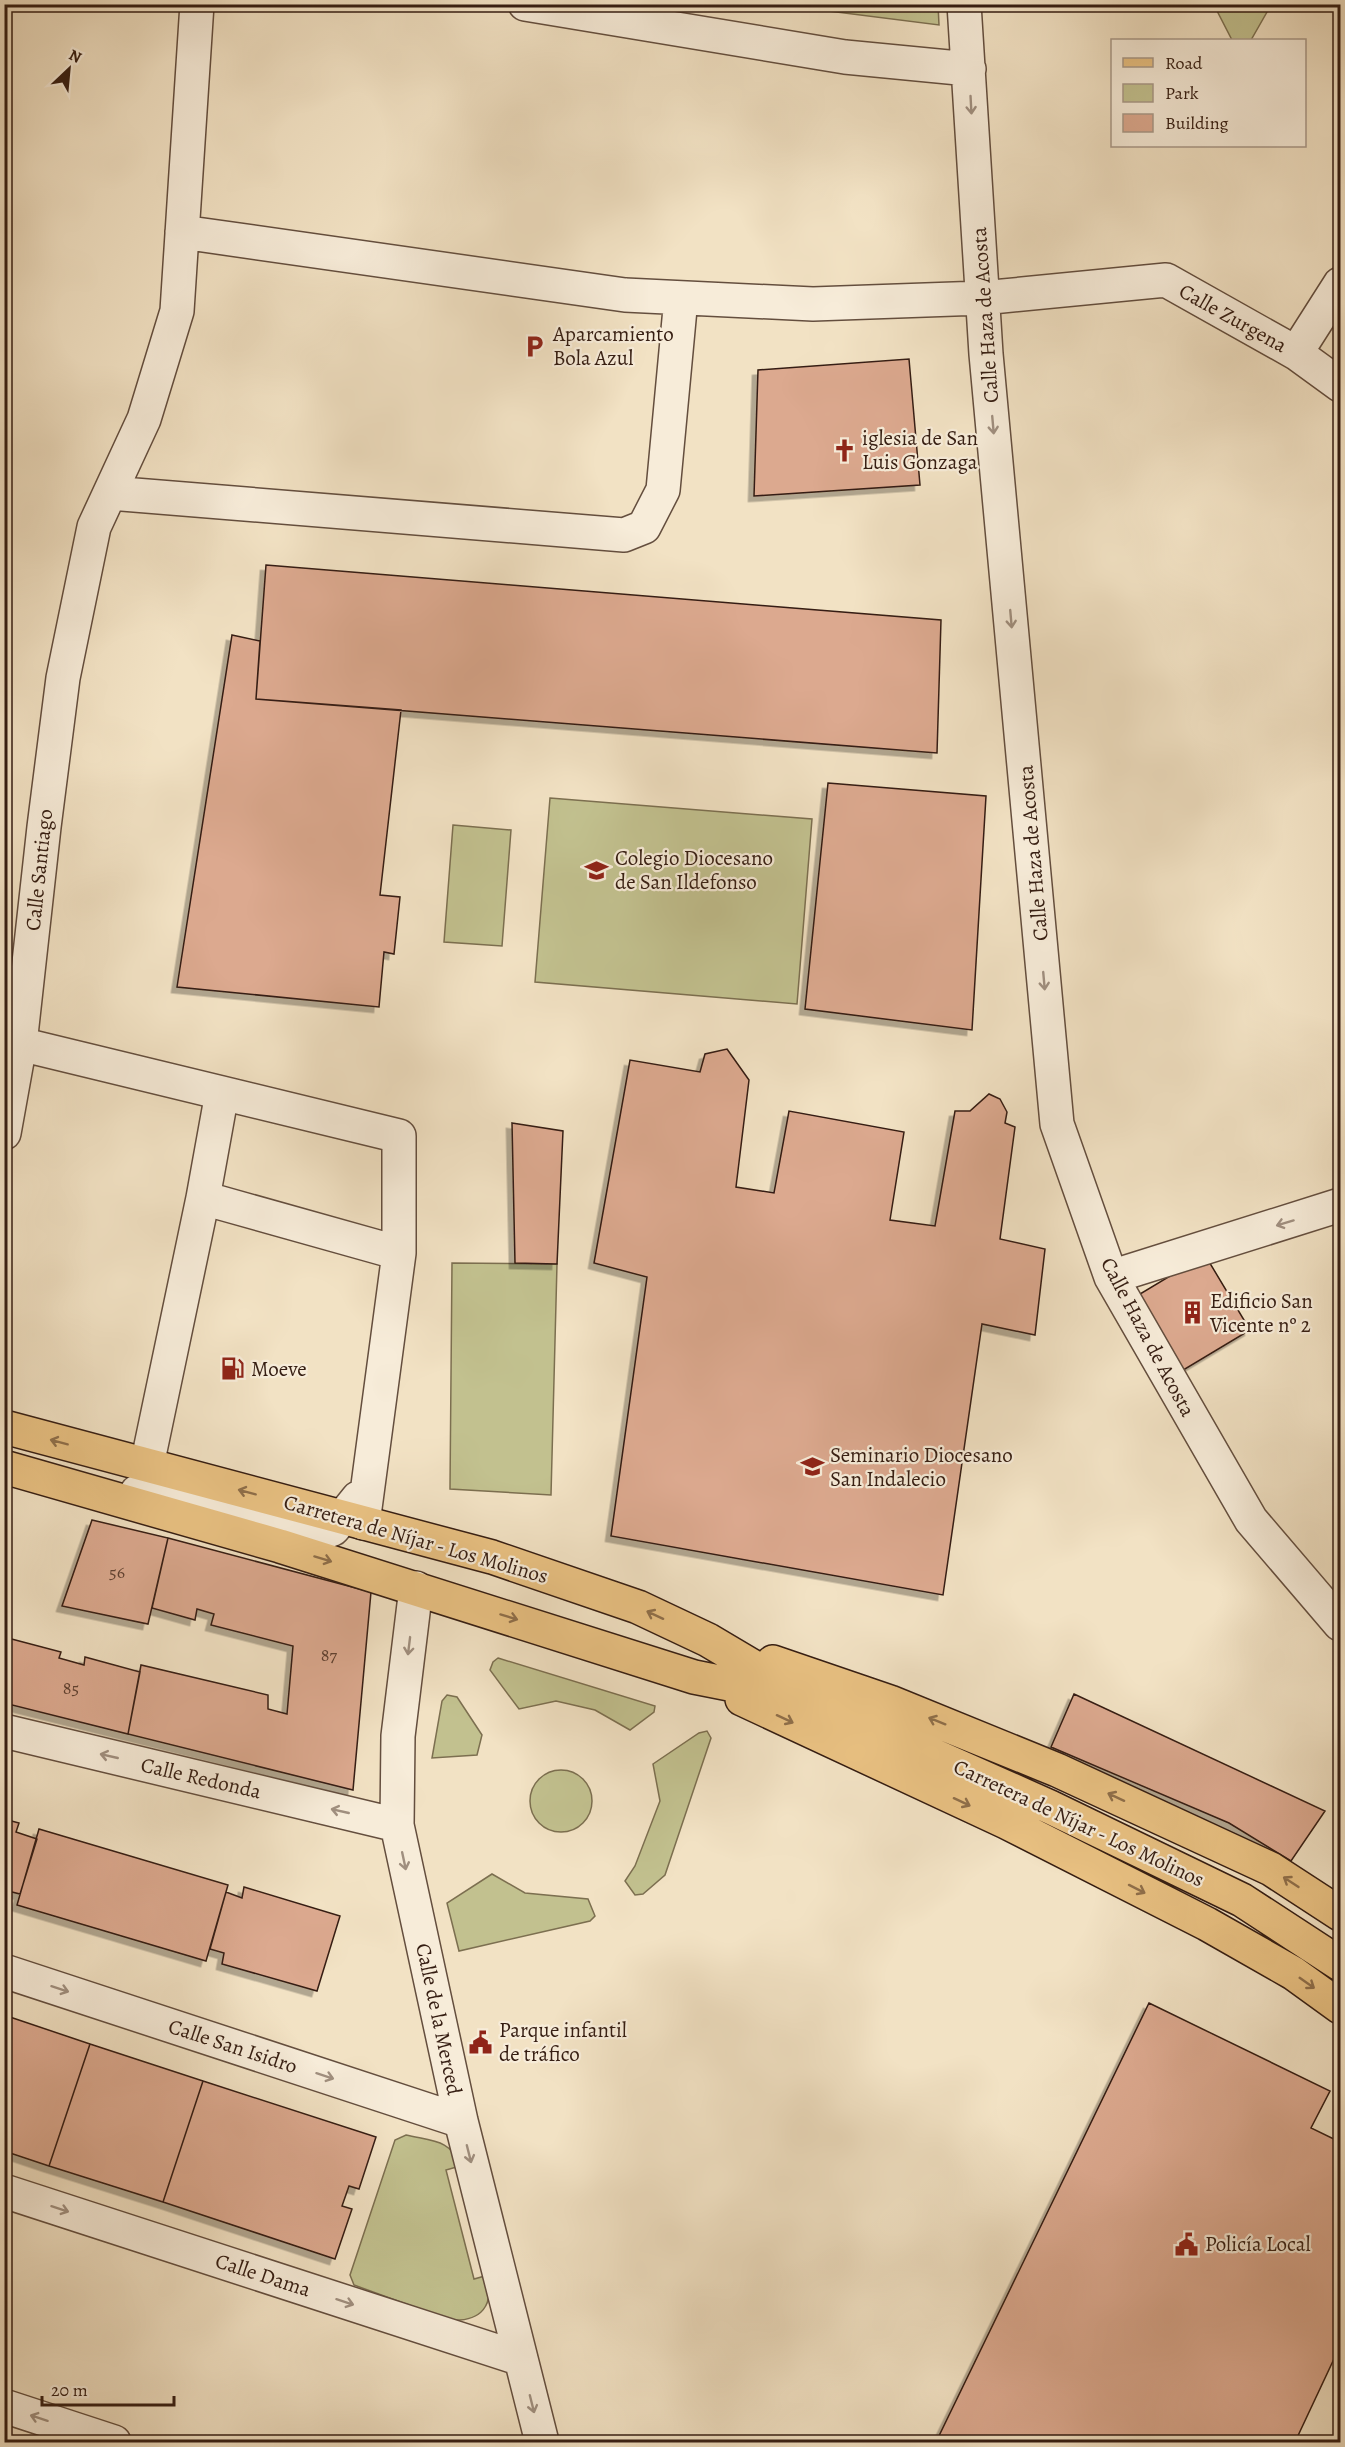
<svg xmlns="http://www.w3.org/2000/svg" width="1345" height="2447" viewBox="0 0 1345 2447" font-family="Alegreya,serif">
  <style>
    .green { fill: #c2c18f; stroke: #7c6f50; stroke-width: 1.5 }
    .building { fill: #dca98f; stroke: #351d12; stroke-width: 1.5; filter: url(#shadow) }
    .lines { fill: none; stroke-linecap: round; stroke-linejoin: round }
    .minor-casing { stroke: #644e3e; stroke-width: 36 }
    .major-casing { stroke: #351d12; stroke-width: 36 }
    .minor { stroke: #f7ecd9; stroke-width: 33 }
    .major { stroke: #e9c182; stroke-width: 33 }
    .oneway { stroke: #a08f7f }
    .oneway2 { stroke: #8f6f4a }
    .labels { text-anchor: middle; stroke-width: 4.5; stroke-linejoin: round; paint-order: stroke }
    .number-label { font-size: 18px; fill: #5f4031 }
    .street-label { font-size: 21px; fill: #351d12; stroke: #f7ecd9 }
    .poi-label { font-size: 21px; fill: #351d12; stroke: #f7ecd9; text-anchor: start }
  </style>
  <defs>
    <filter id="shadow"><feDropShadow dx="-5.5" dy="5.5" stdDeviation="0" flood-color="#0004"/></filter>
  </defs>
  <rect width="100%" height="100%" fill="#f2e2c4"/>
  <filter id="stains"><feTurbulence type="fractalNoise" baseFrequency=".00333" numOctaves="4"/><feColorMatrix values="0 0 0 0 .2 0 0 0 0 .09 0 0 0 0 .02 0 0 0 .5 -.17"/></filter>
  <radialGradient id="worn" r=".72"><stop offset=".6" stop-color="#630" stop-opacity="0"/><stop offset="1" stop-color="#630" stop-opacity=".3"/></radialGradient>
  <!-- green -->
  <path class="green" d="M781,5h157l1,20z
    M1214,5h57l-20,35h-19z
    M550,798l262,21 -15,185 -262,-22z
    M453,825l58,5 -9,116 -58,-4z
    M452,1263l105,1 -6,231 -101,-6z
    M498,1658l157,48 -1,6 -24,18 -35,-20 -39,-9 -37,8 -29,-39 3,-8z
    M447,1695l10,2 25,38 -5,20 -45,3 10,-57z
    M707,1731l4,7 -46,137 -22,19 -8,1 -10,-14 10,-15 25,-65 -7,-37 46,-31z
    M530 1801a31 31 0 1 1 62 0a31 31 0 1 1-62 0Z
    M492,1874l33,19 63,6 7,17 -5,5 -131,30 -12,-48z
    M406,2135c24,6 46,4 54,31l-14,4 28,109 11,-3c11,29 -4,46 -35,44l-96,-35 -4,-10 45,-135z"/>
  <!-- building -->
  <path class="building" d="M909,359l11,126 -166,11 4,-126z
    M266,565l675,55 -4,133 -681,-54z
    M232,635l28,6 -4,58 145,11 -21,185 20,2 -6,57 -10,-2 -5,55 -202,-20z
    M828,783l158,13 -14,234 -167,-21z
    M727,1049l22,31 -13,107 38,6 15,-82 115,21 -14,88 45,6 20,-115h15l19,-17 11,5 7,13 -2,11 10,4 -15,112 45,10 -10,86 -53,-11 -39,271 -332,-59 36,-259 -53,-14 36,-203 70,12 5,-18z
    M512,1123l51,8 -6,133 -42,-1z
    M1205,1255l45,75 -70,42 -45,-75z
    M92,1520l76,18 -20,86 -86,-18z
    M168,1538l203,54 -18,198 -225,-56 13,-69 127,30v14l19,5 6,-68 -82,-21 3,-11 -17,-5 -2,11 -43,-12z
    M4,1606l7,1 -6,24h-1z
    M4,1637l57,15 -2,6 25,7 1,-8 55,15 -12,62 -124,-31z
    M1074,1694l251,117 -34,50 -62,-38 -178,-76z
    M4,1819l15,4 -3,9 21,7 -17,55 -16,-4z
    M39,1829l189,56 -22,76 -189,-56z
    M244,1887l96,29 -23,75 -95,-27 2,-11 -14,-4 16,-57 16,6z
    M1149,2003l181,88 -19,37 29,14v204l-45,96h-359z
    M4,2015l86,29 -41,122 -45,-15z
    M90,2044l113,37 -40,121 -114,-36z
    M203,2081l173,56 -17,52 -10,-3 -7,20 10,3 -17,50 -172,-57z"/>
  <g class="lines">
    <defs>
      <path id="minor" d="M525,4l320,53 124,12
        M964,4l22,350 71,770 54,153 140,243 89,104
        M182,232l443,63 188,9 169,-6 184,-18 130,73 44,32
        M1296,353l44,-69
        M110,493l514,42 20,-8 19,-37 18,-192
        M20,1044l379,92v117l-36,270
        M4,1133l16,-89 24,-217 19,-149 31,-151 50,-108 33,-108 20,-307
        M203,1198l196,55
        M1111,1277l229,-72
        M147,1465l56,-267 19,-105
        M137,1492l53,10 127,33 16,-6 25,-31
        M416,1588l-18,148 -1,89 64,296 81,321
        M4,1731l393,94
        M4,1971l457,150
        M4,2191l517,168
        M4,2406l110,36"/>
      <path id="major" d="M4,1427l488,130 146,50 70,33 101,60 241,107 192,93 98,64
        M4,1467l276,79 414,131 90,18
        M773,1662l117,40 167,68 214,99 69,45
        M742,1699l264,123 201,102 86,49 47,34"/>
    </defs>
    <!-- minor casing -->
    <use href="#minor" class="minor-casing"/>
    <!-- major casing -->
    <use href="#major" class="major-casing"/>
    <!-- minor -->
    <use href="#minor" class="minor"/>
    <!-- major -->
    <use href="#major" class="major"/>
  </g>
  <!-- one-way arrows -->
  <defs><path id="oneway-shaft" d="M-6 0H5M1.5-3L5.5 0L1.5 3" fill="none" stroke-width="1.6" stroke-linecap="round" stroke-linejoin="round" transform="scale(1.5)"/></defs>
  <g class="oneway">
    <use href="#oneway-shaft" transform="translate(971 105) rotate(87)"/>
    <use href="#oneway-shaft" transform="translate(993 425) rotate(85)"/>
    <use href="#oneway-shaft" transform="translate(1011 619) rotate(85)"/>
    <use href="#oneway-shaft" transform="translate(1044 981) rotate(85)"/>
    <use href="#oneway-shaft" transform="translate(1285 1223) rotate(163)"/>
    <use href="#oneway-shaft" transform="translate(409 1646) rotate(97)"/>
    <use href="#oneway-shaft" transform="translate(109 1756) rotate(-167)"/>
    <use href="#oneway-shaft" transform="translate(340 1811) rotate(-167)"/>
    <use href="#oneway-shaft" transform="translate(404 1861) rotate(78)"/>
    <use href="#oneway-shaft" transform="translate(60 1989) rotate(18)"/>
    <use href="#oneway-shaft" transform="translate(325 2076) rotate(18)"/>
    <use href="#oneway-shaft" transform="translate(469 2154) rotate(76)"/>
    <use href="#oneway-shaft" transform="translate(60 2209) rotate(18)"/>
    <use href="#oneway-shaft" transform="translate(345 2302) rotate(18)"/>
    <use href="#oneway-shaft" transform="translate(532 2404) rotate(76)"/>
    <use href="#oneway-shaft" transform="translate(39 2418) rotate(-162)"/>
  </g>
  <g class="oneway2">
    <use href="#oneway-shaft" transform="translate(59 1442) rotate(-165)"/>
    <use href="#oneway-shaft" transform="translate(247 1492) rotate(-165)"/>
    <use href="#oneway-shaft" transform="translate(323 1559) rotate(17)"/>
    <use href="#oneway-shaft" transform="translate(655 1615) rotate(-155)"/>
    <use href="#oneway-shaft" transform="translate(509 1617) rotate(17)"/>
    <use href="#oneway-shaft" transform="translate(785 1719) rotate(25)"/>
    <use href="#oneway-shaft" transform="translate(937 1721) rotate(-158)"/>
    <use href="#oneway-shaft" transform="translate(1116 1797) rotate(-155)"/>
    <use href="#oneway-shaft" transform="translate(962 1802) rotate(25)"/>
    <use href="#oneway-shaft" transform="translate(1291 1882) rotate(-147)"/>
    <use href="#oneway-shaft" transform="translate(1137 1889) rotate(27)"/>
    <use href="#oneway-shaft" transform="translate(1307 1983) rotate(35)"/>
  </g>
  <!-- icons -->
  <defs>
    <symbol id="parking-bare" viewBox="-9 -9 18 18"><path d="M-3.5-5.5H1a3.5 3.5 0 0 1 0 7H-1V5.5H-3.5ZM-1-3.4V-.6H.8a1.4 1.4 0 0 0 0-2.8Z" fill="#8f2418" stroke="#f7ecd9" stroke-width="2.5" paint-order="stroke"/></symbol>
    <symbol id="church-bare" viewBox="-9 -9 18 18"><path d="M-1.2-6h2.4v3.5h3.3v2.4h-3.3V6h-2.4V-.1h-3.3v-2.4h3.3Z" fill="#8f2418" stroke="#f7ecd9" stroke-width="2.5" paint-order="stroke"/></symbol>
    <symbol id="school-bare" viewBox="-9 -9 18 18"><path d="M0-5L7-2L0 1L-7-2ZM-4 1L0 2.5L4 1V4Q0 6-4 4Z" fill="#8f2418" stroke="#f7ecd9" stroke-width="2.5" paint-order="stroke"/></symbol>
    <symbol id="building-bare" viewBox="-9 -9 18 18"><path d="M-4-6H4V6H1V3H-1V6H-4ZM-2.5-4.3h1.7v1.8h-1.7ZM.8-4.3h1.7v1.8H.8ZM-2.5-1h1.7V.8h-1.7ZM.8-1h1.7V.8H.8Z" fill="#8f2418" stroke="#f7ecd9" stroke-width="2.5" paint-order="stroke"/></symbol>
    <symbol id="fuel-bare" viewBox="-9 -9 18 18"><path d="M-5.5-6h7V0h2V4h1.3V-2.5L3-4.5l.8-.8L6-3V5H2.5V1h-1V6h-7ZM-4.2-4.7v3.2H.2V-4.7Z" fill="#8f2418" stroke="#f7ecd9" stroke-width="2.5" paint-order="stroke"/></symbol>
    <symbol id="university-bare" viewBox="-9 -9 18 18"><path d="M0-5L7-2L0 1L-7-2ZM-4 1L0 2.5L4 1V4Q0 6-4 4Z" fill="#8f2418" stroke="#f7ecd9" stroke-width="2.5" paint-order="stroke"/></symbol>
    <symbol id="civic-bare" viewBox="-9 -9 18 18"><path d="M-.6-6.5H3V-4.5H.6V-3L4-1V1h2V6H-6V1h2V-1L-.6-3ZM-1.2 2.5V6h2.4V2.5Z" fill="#8f2418" stroke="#f7ecd9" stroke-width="2.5" paint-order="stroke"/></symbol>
  </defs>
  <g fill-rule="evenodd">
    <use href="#parking-bare" x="518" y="330" width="33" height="33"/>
    <use href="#church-bare" x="828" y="434" width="33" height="33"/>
    <use href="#school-bare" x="580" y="854" width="33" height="33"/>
    <use href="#building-bare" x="1176" y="1296" width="33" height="33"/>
    <use href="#fuel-bare" x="216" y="1352" width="33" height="33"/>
    <use href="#university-bare" x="796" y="1450" width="33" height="33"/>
    <use href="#civic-bare" x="464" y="2026" width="33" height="33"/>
    <use href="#civic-bare" x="1170" y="2228" width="33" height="33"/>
  </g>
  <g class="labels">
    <!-- number labels -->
    <g class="number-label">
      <text x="117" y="1578">56</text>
      <text x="329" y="1661">87</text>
      <text x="71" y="1694">85</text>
    </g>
    <!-- street labels -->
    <g class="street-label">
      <text transform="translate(985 315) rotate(-94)" y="7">Calle Haza de Acosta</text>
      <text transform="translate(1233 318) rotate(29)" y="7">Calle Zurgena</text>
      <text transform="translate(1033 853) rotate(-95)" y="7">Calle Haza de Acosta</text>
      <text transform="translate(39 870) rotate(-84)" y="7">Calle Santiago</text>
      <text transform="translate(1148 1337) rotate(62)" y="7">Calle Haza de Acosta</text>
      <text transform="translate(416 1539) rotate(16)" y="7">Carretera de Níjar - Los Molinos</text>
      <text transform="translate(201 1778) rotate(13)" y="7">Calle Redonda</text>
      <text transform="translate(1079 1823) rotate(25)" y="7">Carretera de Níjar - Los Molinos</text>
      <text transform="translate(439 2019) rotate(78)" y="7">Calle de la Merced</text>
      <text transform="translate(233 2046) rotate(18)" y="7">Calle San Isidro</text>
      <text transform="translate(263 2275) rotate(18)" y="7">Calle Dama</text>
    </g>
    <!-- poi labels -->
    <g class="poi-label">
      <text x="553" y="341">Aparcamiento<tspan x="553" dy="24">Bola Azul</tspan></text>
      <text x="862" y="445">iglesia de San<tspan x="862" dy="24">Luis Gonzaga</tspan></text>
      <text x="615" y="865">Colegio Diocesano<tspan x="615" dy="24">de San Ildefonso</tspan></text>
      <text x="1210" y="1308">Edificio San<tspan x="1210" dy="24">Vicente nº 2</tspan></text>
      <text x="251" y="1376">Moeve</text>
      <text x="830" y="1462">Seminario Diocesano<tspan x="830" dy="24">San Indalecio</tspan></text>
      <text x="499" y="2037">Parque infantil<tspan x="499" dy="24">de tráfico</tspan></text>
      <text x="1205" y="2251">Policía Local</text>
    </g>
  </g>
  <!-- margin -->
  <rect width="1345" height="2447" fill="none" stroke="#f2e2c4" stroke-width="24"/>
  <rect x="6" y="6" width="1333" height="2435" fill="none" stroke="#351d12" stroke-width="3"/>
  <rect x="12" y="12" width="1321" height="2423" fill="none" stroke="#351d12" stroke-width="1.5"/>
  <!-- legend -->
  <rect x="1111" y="39" width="195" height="108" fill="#f7ecd9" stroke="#a99989" stroke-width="1.5"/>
  <rect x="1123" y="58" width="30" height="9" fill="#e9c182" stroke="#a99989" stroke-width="1.5"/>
  <text x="1165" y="69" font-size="18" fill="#351d12">Road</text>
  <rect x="1123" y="84" width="30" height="18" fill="#c2c18f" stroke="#a99989" stroke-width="1.5"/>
  <text x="1165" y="99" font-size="18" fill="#351d12">Park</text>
  <rect x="1123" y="114" width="30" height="18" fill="#dca98f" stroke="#a99989" stroke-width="1.5"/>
  <text x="1165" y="129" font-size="18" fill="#351d12">Building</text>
  <!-- north arrow -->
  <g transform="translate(69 69) rotate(26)" stroke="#f7ecd9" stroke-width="4.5" paint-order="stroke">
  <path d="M0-4.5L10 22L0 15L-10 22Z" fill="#351d12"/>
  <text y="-9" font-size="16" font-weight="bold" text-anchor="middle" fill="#351d12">N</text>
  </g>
  <!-- scale -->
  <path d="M42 2396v9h132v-9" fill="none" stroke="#351d12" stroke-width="3"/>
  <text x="51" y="2396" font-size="18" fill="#351d12" stroke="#f7ecd9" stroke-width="4.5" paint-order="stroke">20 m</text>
  <rect width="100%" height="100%" filter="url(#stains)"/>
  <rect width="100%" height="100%" fill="url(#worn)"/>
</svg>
